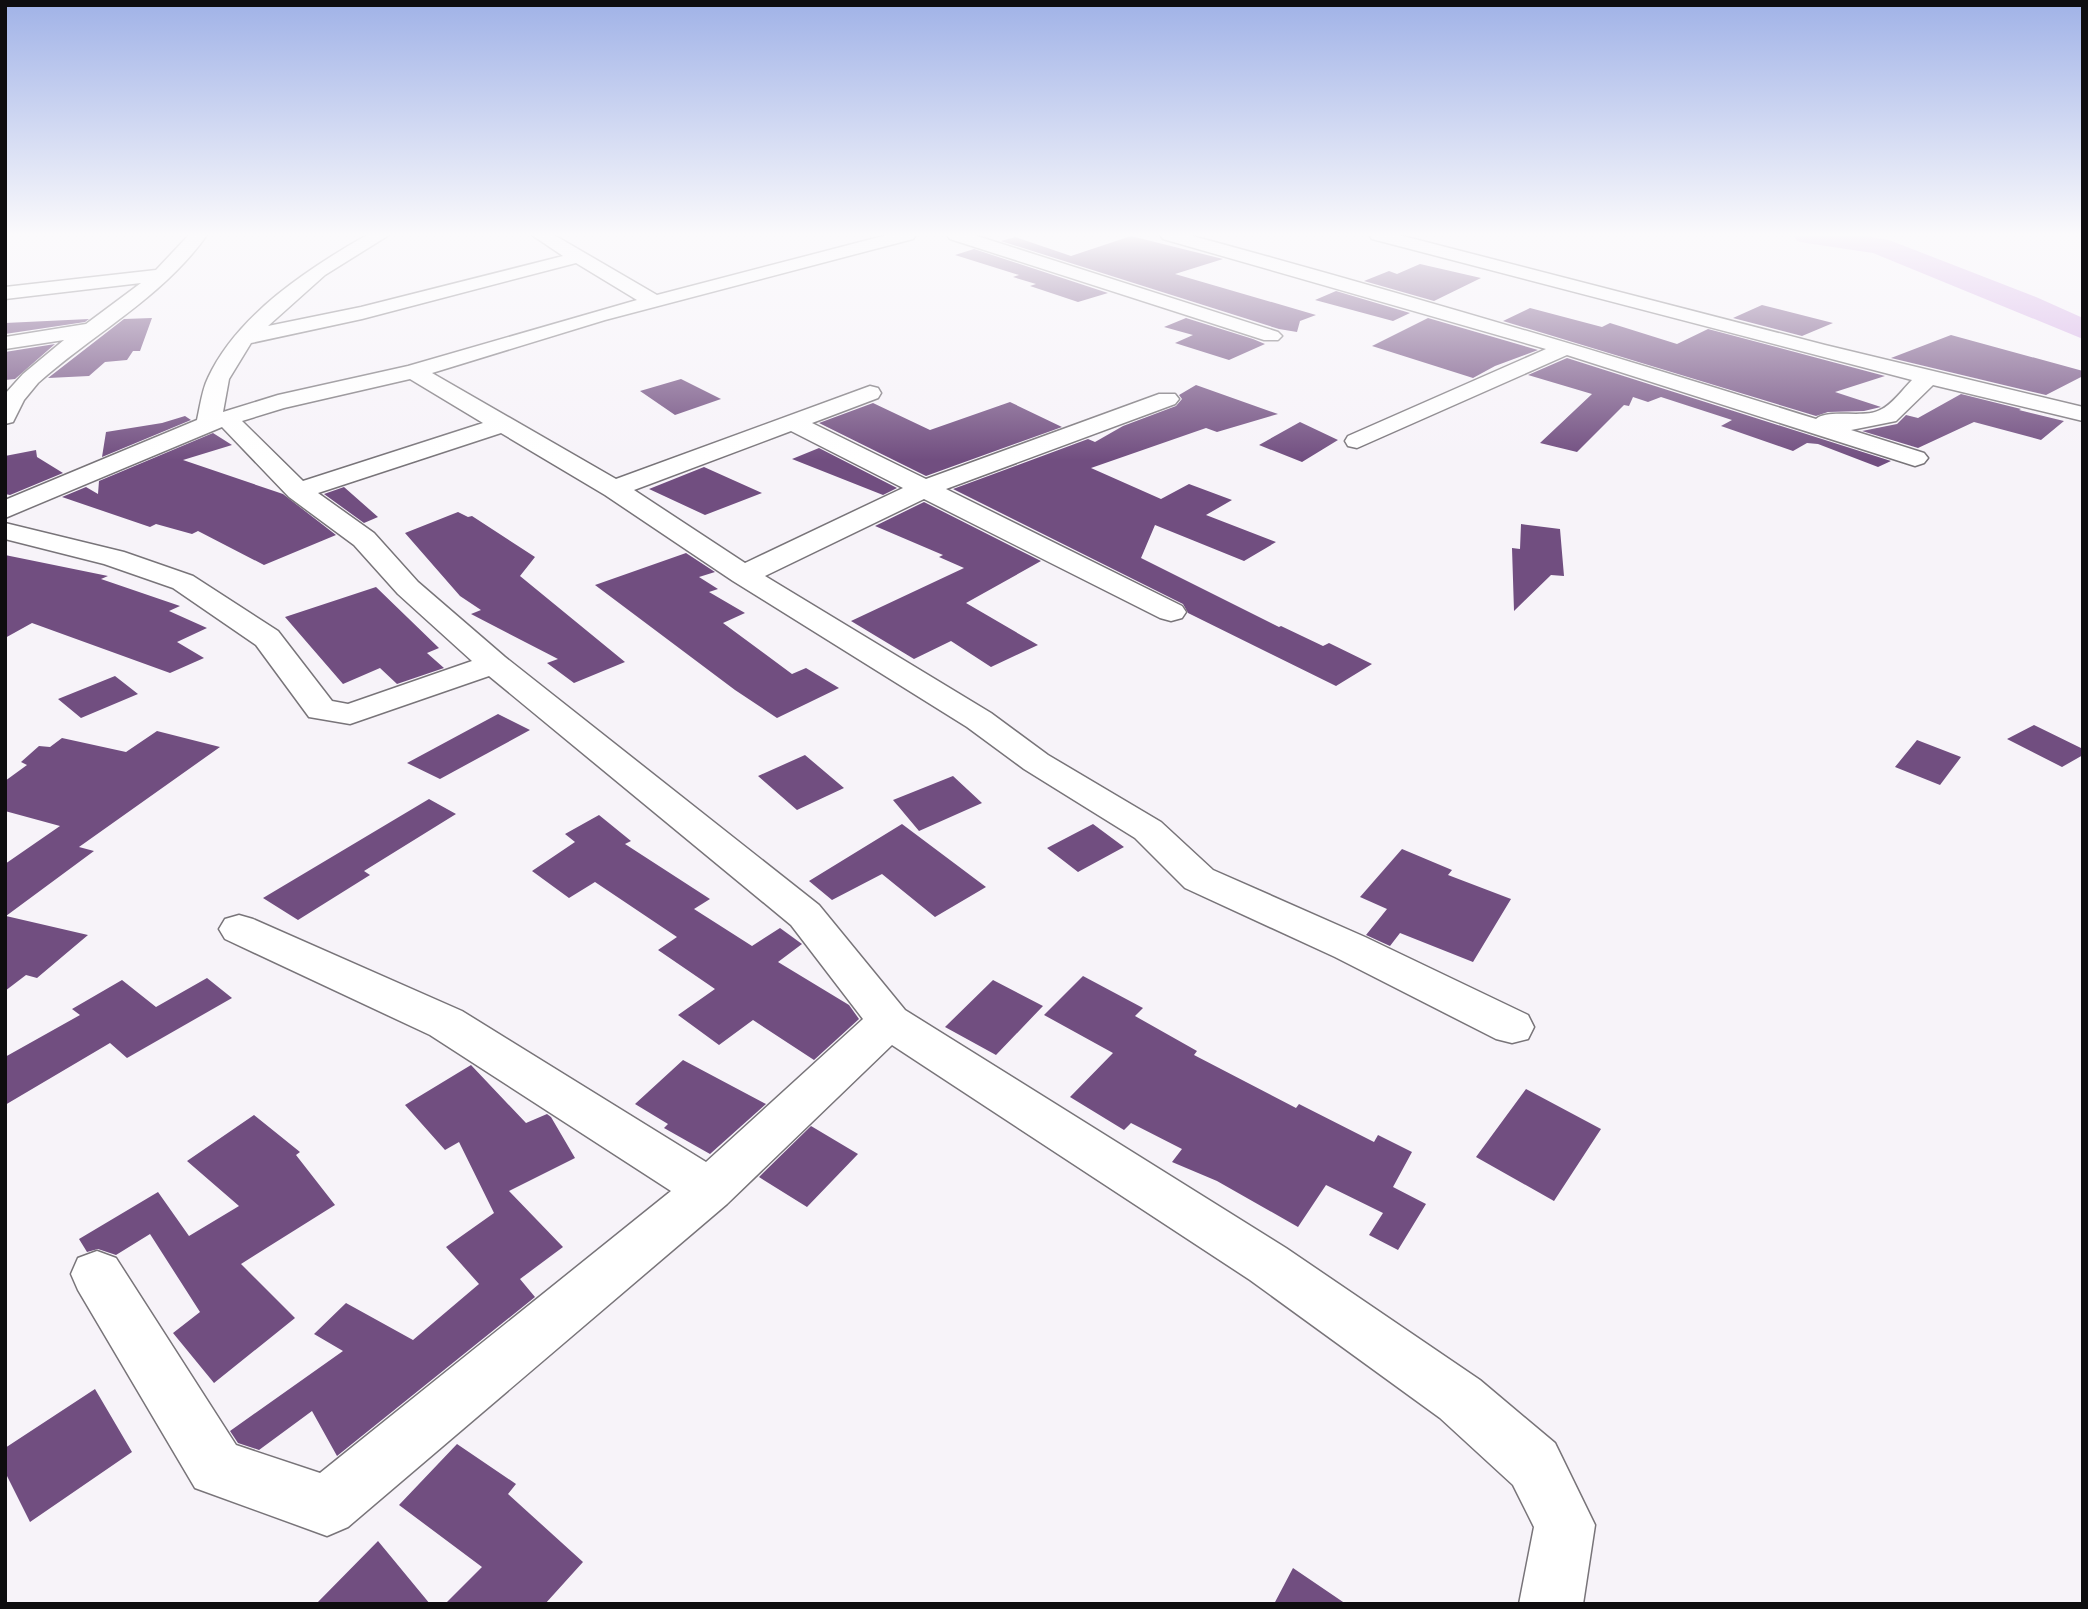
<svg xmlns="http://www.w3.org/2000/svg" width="2088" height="1609" viewBox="0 0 2088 1609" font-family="'Fira Sans Condensed',sans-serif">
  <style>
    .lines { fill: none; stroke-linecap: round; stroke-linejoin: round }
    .river { fill: #d5aee6; fill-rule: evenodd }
    .building { fill: #714e80 }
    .street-casing { stroke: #787479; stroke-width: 3 }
    .street { fill: #fff; fill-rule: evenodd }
  </style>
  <rect width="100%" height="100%" fill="#f7f3f9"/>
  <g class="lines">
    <!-- river -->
    <path class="river" d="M1793,235h67l29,5 147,57 47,21v21l-210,-86 -67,-10 -9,-2z"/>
  </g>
  <!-- building -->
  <path class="building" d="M1131,236l92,23 -48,15 141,41 -16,6 -3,11 -18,-3 -278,-88 14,-4 56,19z
    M974,249l134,44 -30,9 -48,-16 6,-2 -23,-7 6,-2 -64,-20z
    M1420,264l61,14 -47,23 -70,-20 25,-10 8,3z
    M1336,291l74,22 -17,8 -78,-21z
    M1762,305l71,18 -31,13 -69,-18z
    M1530,308l72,19 8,-4 67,21 31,-15 177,47 -50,16 46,15 -17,4 -36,1 -12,4 -313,-95z
    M152,318l-12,33h-7l-6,9 -22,2 -16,14 -41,2 76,-59z
    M1186,318l67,21 12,5 -36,16 -54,-17 18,-8 -29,-8z
    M1428,318l110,32 -43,16 -22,12 -101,-32z
    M89,319l-4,3 -80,12v-11z
    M1951,335l132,36v5l-37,19 -155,-37z
    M55,344l-40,35 -10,1v-28z
    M1567,358l324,103 -13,6 -60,-23 -11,-1 -14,8 -72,-25 11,-6 -71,-23 -13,5 -15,-5 -4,9 -5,-1 -47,47 -37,-9 52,-49 -64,-19z
    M681,379l40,20 -46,16 -35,-24z
    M1196,385l82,29 -61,18 -11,-4 -115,40 70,31 28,-15 43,16 -26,15 70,27 -32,19 -89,-36 -14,33 138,69 2,-1 42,20 6,-3 43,21 -36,22 -148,-73 -5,-9 -230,-115 135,-50 7,3 28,-16 53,-20 6,-7 -3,-4z
    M1961,394l60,15 -2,1 45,11 -23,19 -67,-18 -56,26 -56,-17 35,-7 9,-9 12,3z
    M1010,402l52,25 -136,49 -107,-53 54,-20 57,27z
    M185,416l6,4 -89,37 4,-25 56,-9z
    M1300,422l38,18 -36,22 -43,-17z
    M213,433l19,12 -49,15 100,34 53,41 -72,30 -66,-34 -6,3 -36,-10 -6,3 -88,-30 24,-10 12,7 1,-13z
    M819,448l78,40 -14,7 -91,-36z
    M36,450l1,7 26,16 -53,22 -5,-1v-38z
    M704,467l58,26 -57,22 -56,-26z
    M344,487l34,30 -14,6 -40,-29z
    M924,502l117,59 -75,42 72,42 -47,22 -40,-26 -37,18 -63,-38 113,-53 -25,-11 4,-2 -68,-29z
    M458,512l10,5 4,-1 63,41 -15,19 105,86 -51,21 -27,-20 11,-4 -87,-45 10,-4 -21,-14 -55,-63z
    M1521,524l39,5 4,47 -13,-1 -37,36 -2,-63 8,1z
    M686,553l29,19 -16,5 19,12 -9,3 36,21 -22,10 69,51 14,-6 33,20 -62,30 -42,-28 -140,-105z
    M5,555l103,21 -7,3 79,27 -11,5 38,17 -30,14 27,16 -34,15 -138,-50 -27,15z
    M376,587l63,61 -12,5 17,15 -47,16 -17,-16 -37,16 -58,-67z
    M115,676l23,18 -57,24 -23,-19z
    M498,714l32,16 -90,49 -33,-16z
    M2034,725l49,24v6l-21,12 -55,-28z
    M157,731l63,16 -141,100 15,4 -88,65 82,19 -51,43 -11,-3 -21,16v-127l55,-38 -55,-15v-30l22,-16 -6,-3 18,-16 11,1 12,-9 64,14z
    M1917,740l44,17 -21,28 -45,-18z
    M805,755l39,33 -47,22 -39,-34z
    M953,776l29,27 -63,28 -26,-31z
    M429,799l27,15 -92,57 6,4 -72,45 -35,-22z
    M599,815l32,26 -6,3 85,55 -16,10 58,37 28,-18 22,16 -24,18 71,43 10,14 -45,41 -61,-40 -34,25 -41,-30 37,-26 -57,-39 19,-13 -82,-55 -26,16 -37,-27 43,-29 -10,-8z
    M902,824l84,63 -51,30 -53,-43 -50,26 -23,-19z
    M1093,824l31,23 -46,25 -31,-24z
    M1402,849l50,21 -4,5 63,24 -38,63 -73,-29 -10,13 -24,-11 21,-26 -27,-12z
    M1083,976l60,32 -8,8 62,35 -3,4 102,53 3,-4 75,38 4,-7 34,17 -19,35 33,17 -28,46 -29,-15 14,-22 -57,-28 -28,42 -81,-46 -45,-19 10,-13 -51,-26 -7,7 -54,-33 43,-44 -69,-38z
    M207,978l25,20 -105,60 -17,-15 -105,62v-48l75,-42 -8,-6 50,-29 34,27z
    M993,980l50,26 -47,49 -51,-28z
    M683,1060l83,44 -56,50 -46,-26 4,-4 -33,-20z
    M471,1065l55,58 21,-9 4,3 24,41 -66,33 54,56 -43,32 15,18 -198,159 -25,-45 -53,39 -21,-7 -8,-12 113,-80 -29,-17 32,-31 67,37 66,-56 -33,-37 48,-34 -35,-71 -14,8 -40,-45z
    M1526,1089l75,40 -47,72 -78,-44z
    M254,1115l46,37 -4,3 39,50 -94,59 54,54 -81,65 -41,-50 27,-21 -50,-78 -34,21 -18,-6 -11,3 -8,-13 79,-47 31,44 50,-30 -52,-45z
    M811,1126l47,28 -51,53 -48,-30z
    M95,1389l37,63 -102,70 -25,-50v-24z
    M457,1444l59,40 -8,10 75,68 -38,42h-100l37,-37 -83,-62z
    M378,1541l52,63h-114z
    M1293,1568l53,36h-72z"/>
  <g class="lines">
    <defs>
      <path id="street" d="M189,235h18c-44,62 -113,98 -169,148l-14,17 -11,22 -8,2v-30l18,-20 41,-34 -59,9v-12l81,-13 55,-41 -136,16v-12l151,-17z
        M367,235h22l-64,40 -57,51 93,-19 202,-51 -31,-21h22l103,60 230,-60h29l-3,4 -308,81 -173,53 184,106 254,-93 8,2 3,5 -3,5 -66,25 114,56 233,-85h16l4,5 -4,5 -229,85 236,117 4,6 -4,6 -11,3 -11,-3 -236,-119 -159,77 226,137 57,42 113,67 52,48 152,67 163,78 6,12 -6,12 -16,4 -16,-4 -161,-82 -150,-69 -50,-50 -111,-69 -57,-42 -234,-146 -128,-86 -104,-62 -183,60 56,40 44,49 87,75 314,248 86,105 381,238 194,132 75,63 40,82 -12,79h-64l15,-77 -21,-42 -73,-67 -190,-138 -358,-235 -165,159 -379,323 -21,9 -132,-48 -117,-198 -7,-16 7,-16 19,-7 19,7 120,187 84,28 351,-282 -241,-156 -205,-96 -6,-10 6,-10 14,-4 14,4 209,92 244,151 157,-143 -72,-94 -302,-249 -139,48 -41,-7 -53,-72 -83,-57 -69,-24 -99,-25v-16l119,29 69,24 85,55 54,70 16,3 124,-43 -74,-67 -44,-49 -65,-48 -67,-70 -217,91v-18l192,-80c3,-13 5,-30 11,-42 29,-63 101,-110 159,-143zM576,263l61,37 -229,66 -130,29 -55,17 6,-33 22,-36 111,-24zM410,379l73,44 -180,58 -61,-60 42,-13zM791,431l112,57 -158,75 -111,-73z
        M947,235h27l304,97 4,4 -4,4h-14l-314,-101z
        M1160,235h29c210,57 419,119 627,184 12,-11 47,0 64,-9 12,-5 23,-21 32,-30l-540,-141 -3,-4h30l426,110 258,62v14l-150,-36 -37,36 -45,9 73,23 4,5 -4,5 -9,3 -348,-111 -210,93 -9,-2 -3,-5 3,-5 198,-87 -383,-110z"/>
    </defs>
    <!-- street casing -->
    <use href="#street" class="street-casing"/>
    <!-- street -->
    <use href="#street" class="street"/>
  </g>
  <!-- sky -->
  <linearGradient id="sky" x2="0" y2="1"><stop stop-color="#a0b2e7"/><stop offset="0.51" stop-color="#fbfafc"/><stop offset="1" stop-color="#fbfafc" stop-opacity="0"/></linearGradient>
  <rect width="2088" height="460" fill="url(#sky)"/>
  <!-- border -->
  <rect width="2088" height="1609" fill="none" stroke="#0e0d0f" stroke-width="14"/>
</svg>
